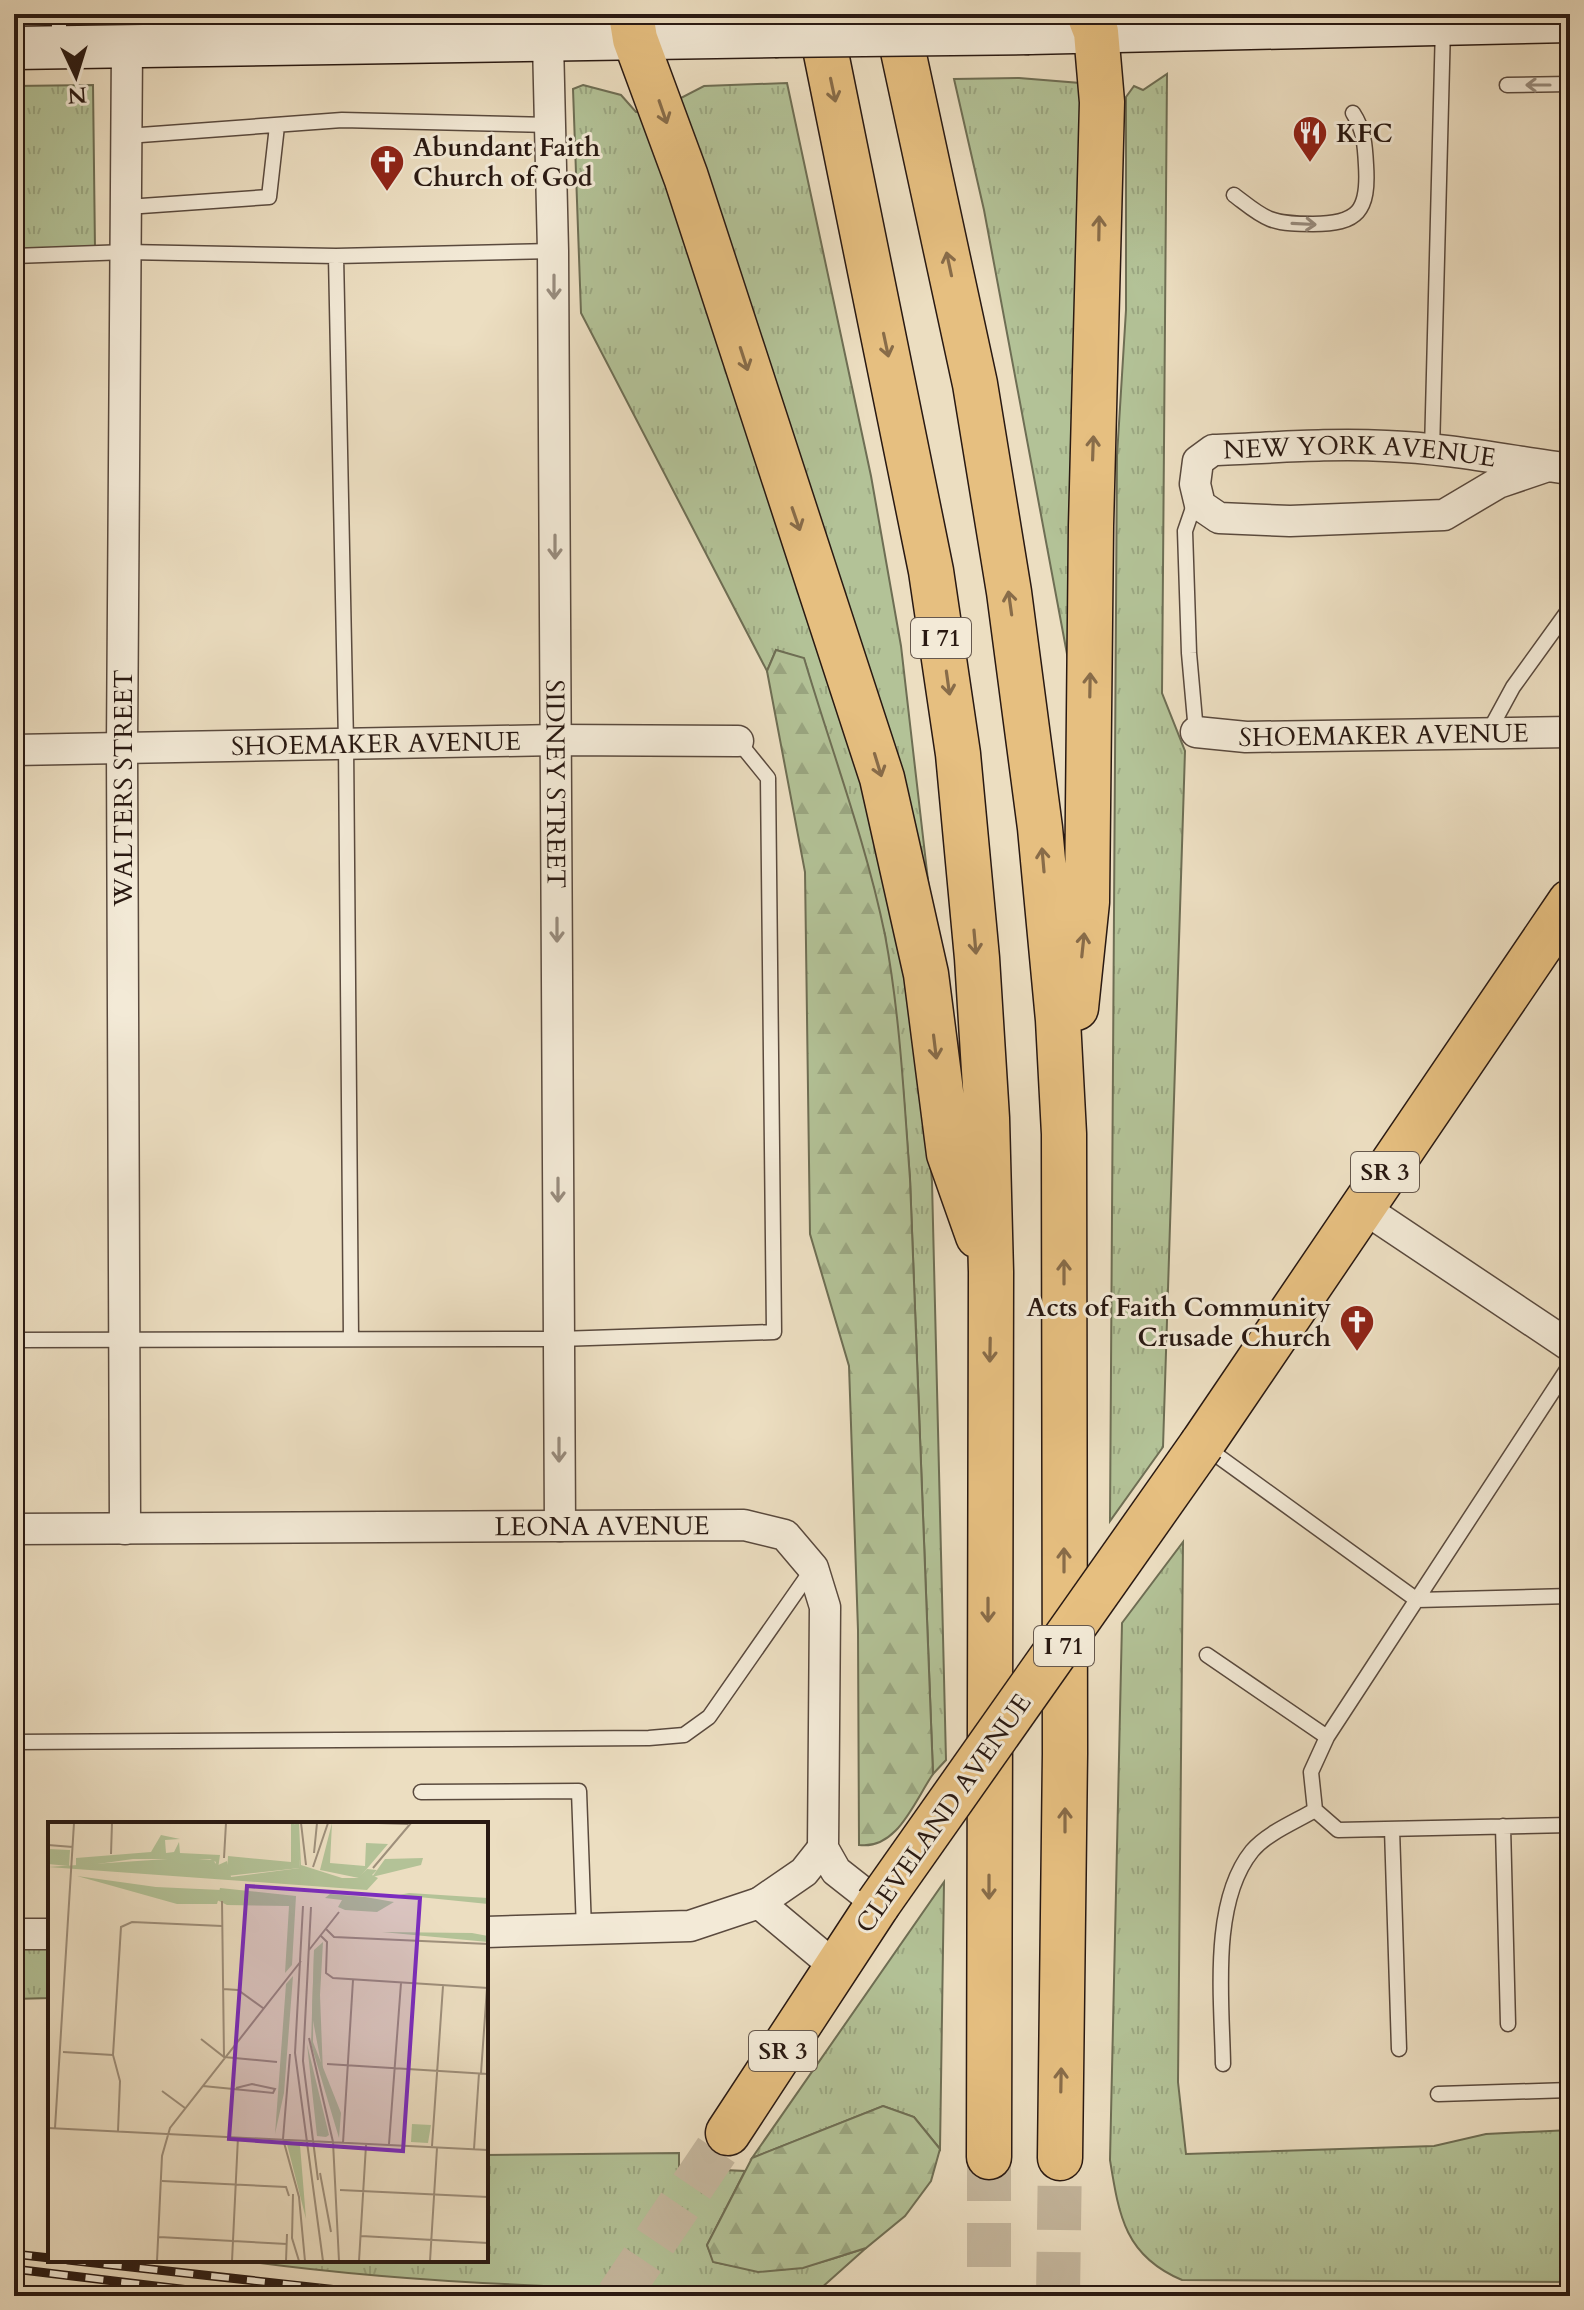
<svg xmlns="http://www.w3.org/2000/svg" width="1584" height="2310" viewBox="0 0 1584 2310" font-family="Cardo,serif">
  <style>
    .grass { fill: url(#grass-tufts); stroke: #6e6e54; stroke-width: 2 }
    .forest { fill: url(#forest-firs); stroke: #6e6e54; stroke-width: 2 }
    .lines { fill: none; stroke-linecap: round; stroke-linejoin: round }
    .primary-tunnel { stroke: #c5b79e; stroke-width: 44; stroke-dasharray: 44 22; stroke-linecap: butt }
    .highway-tunnel { stroke: #c5b79e; stroke-width: 44; stroke-dasharray: 44 22; stroke-linecap: butt }
    .lane-casing { stroke: #5a4a3e; stroke-width: 17 }
    .street-casing { stroke: #5a4a3e; stroke-width: 33 }
    .secondary-casing { stroke: #291912; stroke-width: 45 }
    .primary-casing { stroke: #291912; stroke-width: 47 }
    .highway-casing { stroke: #291912; stroke-width: 47 }
    .lane { stroke: #f3ead7; stroke-width: 14 }
    .street { stroke: #f3ead7; stroke-width: 30 }
    .secondary { stroke: #f3ead7; stroke-width: 42 }
    .primary { stroke: #e6bf80; stroke-width: 44 }
    .highway { stroke: #e6bf80; stroke-width: 44 }
    .rail-casing { stroke: #291912; stroke-width: 9 }
    .rail { stroke: #f3ead7; stroke-width: 6; stroke-dasharray: 18; stroke-linecap: butt }
    .secondary-bridge-casing { stroke: #291912; stroke-width: 45; stroke-linecap: butt }
    .primary-bridge-casing { stroke: #291912; stroke-width: 47; stroke-linecap: butt }
    .secondary-bridge { stroke: #f3ead7; stroke-width: 42 }
    .primary-bridge { stroke: #e6bf80; stroke-width: 44 }
    .oneway { stroke: #988c7e }
    .oneway2 { stroke: #886c49 }
    .labels { text-anchor: middle; stroke-width: 6; stroke-linejoin: round; paint-order: stroke }
    .shield { fill: #f3ead7; stroke: #66584d; stroke-width: 2 }
    .shield-label { font-size: 24px; font-weight: bold; fill: #291912 }
    .poi-label { font-size: 26px; font-weight: bold; fill: #291912; stroke: #f3ead7; text-anchor: start }
    .street-label { font-size: 26px; fill: #291912; stroke: #f3ead7 }
    .inset-road { fill: none; stroke: #9e8f7b; stroke-width: 2 }
    .view { fill: #7b2cbf; fill-opacity: 0.15; stroke: #7b2cbf; stroke-width: 4 }
    .inset-edge { fill: none; stroke: #291912; stroke-width: 4 }
  </style>
  <defs>
    <pattern id="grass-tufts" width="24" height="20" patternUnits="userSpaceOnUse" patternTransform="scale(2)"><rect width="24" height="20" fill="#b3c297"/><path d="M3 7l-1-3M5 7V3M7 7l1-3M15 17l-1-3M17 17v-4M19 17l1-3" fill="none" stroke="#9aa681"/></pattern>
    <pattern id="forest-firs" width="22" height="20" patternUnits="userSpaceOnUse" patternTransform="scale(2)"><rect width="22" height="20" fill="#b3c297"/><path d="M5 1l3.5 6h-7zM16 11l3.5 6h-7z" fill="#9aa681"/></pattern>
  </defs>
  <rect width="100%" height="100%" fill="#ecdec1"/>
  <filter id="stains"><feTurbulence type="fractalNoise" baseFrequency=".0025" numOctaves="4"/><feColorMatrix values="0 0 0 0 .2 0 0 0 0 .09 0 0 0 0 .02 0 0 0 .5 -.17"/></filter>
  <radialGradient id="worn" r=".72"><stop offset=".6" stop-color="#630" stop-opacity="0"/><stop offset="1" stop-color="#630" stop-opacity=".3"/></radialGradient>
  <!-- grass -->
  <path class="grass" d="M1167,74l-5,619 23,58 -22,696 -53,74 7,-1065 9,-146v-213l8,-11 9,4z
    M1019,78l61,5 1,294 -11,293 -86,-460 -30,-131z
    M787,83l84,393 30,170 31,269 -257,-814 29,-15z
    M93,85l2,165 -81,1v-165z
    M583,85l38,10 15,17h7l241,740 37,199 11,131 14,578 -13,14 -23,-595 -7,-91 -18,-153 -81,-276 -28,-9 -9,21 -186,-358 -8,-224z
    M1183,1542l-5,540 8,72 248,-8 52,-12 84,-4v152l-388,-2c-57,-24 -63,-64 -72,-120l12,-537z
    M944,1882l-4,267 -26,-32 -31,-11 -131,52z
    M14,1948h36v50l-36,1z
    M679,2153v15l66,3 -38,74 7,17c66,15 88,7 152,-14l-47,42c-195,0 -387,-3 -581,-30h248v-105z"/>
  <!-- forest -->
  <path class="forest" d="M776,650l28,8c27,91 62,184 81,277 15,80 19,163 25,244l23,595c-19,28 -36,76 -74,71l-1,-215 -9,-264 -39,-132 -5,-362 -38,-201z
    M883,2106l31,11 26,32 -9,32 -26,35 -39,32 -63,20 -45,4 -45,-10 -6,-17 45,-87z"/>
  <g class="lines">
    <!-- primary-tunnel -->
    <path class="primary-tunnel" d="M618,2296l110,-163"/>
    <!-- highway-tunnel -->
    <path class="highway-tunnel" d="M989,2157v139
      M1058,2296l2,-138"/>
    <defs>
      <path id="lane" d="M59,43v-29
        M1507,85l63,-1
        M127,136l215,-16 208,5
        M1234,195c11,8 23,19 36,24 13,5 29,5 43,5 45,0 56,-13 53,-59 -1,-20 -2,-35 -13,-52
        M127,207l142,-10 8,-71
        M14,256l113,-4 209,4 217,-5
        M336,256l10,487 5,595
        M1432,451l11,-425
        M1196,732l-7,-79 -4,-122 11,-32
        M1488,733l25,-46 57,-79
        M14,1340l545,-1 215,-7 -6,-554 -30,-37
        M1570,1365l-243,372 -16,35 4,38 23,20 232,-5
        M1204,1446l213,154 153,-4
        M1207,1655l120,82
        M14,1742l635,-4 35,-3 25,-18 104,-149
        M421,1792l158,-1 5,139
        M1503,1826l5,198
        M1392,1829l7,220
        M1223,2064c-1,-63 -13,-161 29,-213 15,-18 43,-29 63,-41
        M1438,2094l132,-4"/>
      <g id="street">
        <path id="s1" d="M548,42l5,209 7,1275"/>
        <path id="s2" d="M1548,466l-50,17 -54,32 -154,6 -71,-3 -19,-13 -5,-21 3,-23 15,-11c58,-2 116,-7 173,-4 61,2 124,15 184,23"/>
        <path id="s3" d="M1196,732l50,5 324,-5"/>
        <path id="s4" d="M14,750l542,-10 182,1"/>
        <path d="M1362,1207l208,139"/>
        <path id="s5" d="M14,1529l730,-4 41,10 28,33 12,39 -2,241 13,23 42,33"/>
        <path d="M125,1529l-3,-783 5,-699"/>
        <path d="M759,1903l45,-31 19,-24"/>
        <path d="M486,1932l204,-6 69,-23 79,66"/>
        <path d="M14,1934h36"/>
      </g>
      <path id="secondary" d="M1029,33l541,-12
        M14,48l761,-12"/>
      <path id="primary" d="M1202,1444l368,-542
        M728,2133l150,-229"/>
      <path id="highway" d="M631,14l4,25 51,138 196,601 44,196 23,180 29,82
        M818,14l113,557 27,183 19,204 10,160 4,154 -2,885
        M895,14l80,370 34,208 31,236 18,192 6,114 1,619 -5,405
        M1076,1008l11,-106 4,-376 11,-424 -6,-70 -7,-18"/>
    </defs>
    <!-- lane casing -->
    <use href="#lane" class="lane-casing"/>
    <!-- street casing -->
    <use href="#street" class="street-casing"/>
    <!-- secondary casing -->
    <use href="#secondary" class="secondary-casing"/>
    <!-- primary casing -->
    <use href="#primary" class="primary-casing"/>
    <!-- highway casing -->
    <use href="#highway" class="highway-casing"/>
    <!-- lane -->
    <use href="#lane" class="lane"/>
    <!-- street -->
    <use href="#street" class="street"/>
    <!-- secondary -->
    <use href="#secondary" class="secondary"/>
    <!-- primary -->
    <use href="#primary" class="primary"/>
    <!-- highway -->
    <use href="#highway" class="highway"/>
    <defs>
      <path id="rail" d="M14,2254l36,4
        M68,2260l324,36
        M14,2269l225,27"/>
    </defs>
    <!-- rail casing -->
    <use href="#rail" class="rail-casing"/>
    <!-- rail -->
    <use href="#rail" class="rail"/>
    <defs>
      <path id="secondary-bridge" d="M775,36l254,-3"/>
      <path id="primary-bridge" d="M878,1904l324,-460"/>
    </defs>
    <!-- secondary-bridge casing -->
    <use href="#secondary-bridge" class="secondary-bridge-casing"/>
    <!-- primary-bridge casing -->
    <use href="#primary-bridge" class="primary-bridge-casing"/>
    <!-- secondary-bridge -->
    <use href="#secondary-bridge" class="secondary-bridge"/>
    <!-- primary-bridge -->
    <use href="#primary-bridge" class="primary-bridge"/>
  </g>
  <!-- one-way arrows -->
  <defs><path id="oneway-shaft" d="M-6 0H5M1.5-3L5.5 0L1.5 3" fill="none" stroke-width="1.6" stroke-linecap="round" stroke-linejoin="round" transform="scale(2)"/></defs>
  <g class="oneway">
    <use href="#oneway-shaft" transform="translate(1538 85) rotate(180)"/>
    <use href="#oneway-shaft" transform="translate(1304 224) rotate(3)"/>
    <use href="#oneway-shaft" transform="translate(554 287) rotate(90)"/>
    <use href="#oneway-shaft" transform="translate(555 547) rotate(90)"/>
    <use href="#oneway-shaft" transform="translate(557 930) rotate(90)"/>
    <use href="#oneway-shaft" transform="translate(558 1190) rotate(90)"/>
    <use href="#oneway-shaft" transform="translate(559 1450) rotate(90)"/>
  </g>
  <g class="oneway2">
    <use href="#oneway-shaft" transform="translate(833 90) rotate(78)"/>
    <use href="#oneway-shaft" transform="translate(663 112) rotate(71)"/>
    <use href="#oneway-shaft" transform="translate(1099 228) rotate(-89)"/>
    <use href="#oneway-shaft" transform="translate(949 264) rotate(-102)"/>
    <use href="#oneway-shaft" transform="translate(886 345) rotate(78)"/>
    <use href="#oneway-shaft" transform="translate(744 359) rotate(72)"/>
    <use href="#oneway-shaft" transform="translate(1093 448) rotate(-88)"/>
    <use href="#oneway-shaft" transform="translate(796 519) rotate(71)"/>
    <use href="#oneway-shaft" transform="translate(1010 603) rotate(-98)"/>
    <use href="#oneway-shaft" transform="translate(948 683) rotate(82)"/>
    <use href="#oneway-shaft" transform="translate(1090 685) rotate(-89)"/>
    <use href="#oneway-shaft" transform="translate(878 765) rotate(73)"/>
    <use href="#oneway-shaft" transform="translate(1043 860) rotate(-95)"/>
    <use href="#oneway-shaft" transform="translate(975 942) rotate(85)"/>
    <use href="#oneway-shaft" transform="translate(1083 945) rotate(-84)"/>
    <use href="#oneway-shaft" transform="translate(935 1047) rotate(83)"/>
    <use href="#oneway-shaft" transform="translate(1064 1272) rotate(-90)"/>
    <use href="#oneway-shaft" transform="translate(990 1350) rotate(91)"/>
    <use href="#oneway-shaft" transform="translate(1064 1560) rotate(-90)"/>
    <use href="#oneway-shaft" transform="translate(988 1610) rotate(90)"/>
    <use href="#oneway-shaft" transform="translate(1065 1820) rotate(-90)"/>
    <use href="#oneway-shaft" transform="translate(989 1887) rotate(90)"/>
    <use href="#oneway-shaft" transform="translate(1061 2080) rotate(-89)"/>
  </g>
  <!-- icons -->
  <defs>
    <symbol id="restaurant-pin" viewBox="-11 -11 22 30"><path d="M0 17L-7.5 6A9.5 9.5 0 1 1 7.5 6Z" fill="#8f2418" stroke="#f3ead7"/><path d="M-5-6h1v4h1v-4h1v4h1v-4h1v5L-1.5 .5V6h-2V.5L-5-1ZM5-6V6H3V1.5H1.5Q1.5-4 5-6Z" fill="#fff"/></symbol>
    <symbol id="church-pin" viewBox="-11 -11 22 30"><path d="M0 17L-7.5 6A9.5 9.5 0 1 1 7.5 6Z" fill="#8f2418" stroke="#f3ead7"/><path d="M-1.2-6h2.4v3.5h3.3v2.4h-3.3V6h-2.4V-.1h-3.3v-2.4h3.3Z" fill="#fff"/></symbol>
  </defs>
  <g fill-rule="evenodd">
    <use href="#restaurant-pin" x="1290" y="113" width="40" height="54"/>
    <use href="#church-pin" x="367" y="142" width="40" height="54"/>
    <use href="#church-pin" x="1337" y="1302" width="40" height="54"/>
  </g>
  <g class="labels">
    <!-- shield labels -->
    <g class="shield">
      <rect x="911" y="618" width="60" height="40" rx="6"/>
      <rect x="1351" y="1152" width="68" height="40" rx="6"/>
      <rect x="1034" y="1626" width="60" height="40" rx="6"/>
      <rect x="749" y="2031" width="68" height="40" rx="6"/>
    </g>
    <g class="shield-label">
      <text x="941" y="646">I 71</text>
      <text x="1385" y="1180">SR 3</text>
      <text x="1064" y="1654">I 71</text>
      <text x="783" y="2059">SR 3</text>
    </g>
    <!-- poi labels -->
    <g class="poi-label">
      <text x="1336" y="142">KFC</text>
      <text x="413" y="156">Abundant Faith<tspan x="413" dy="30">Church of God</tspan></text>
      <text x="1331" y="1316" text-anchor="end">Acts of Faith Community<tspan x="1331" dy="30">Crusade Church</tspan></text>
    </g>
    <!-- street labels -->
    <g class="street-label">
      <text dy="9" stroke="none"><textPath href="#s2" startOffset="574">NEW YORK AVENUE</textPath></text>
      <text dy="9" stroke="none"><textPath href="#s3" startOffset="188">SHOEMAKER AVENUE</textPath></text>
      <text dy="9" stroke="none"><textPath href="#s4" startOffset="362">SHOEMAKER AVENUE</textPath></text>
      <text dy="9" stroke="none"><textPath href="#s1" startOffset="742">SIDNEY STREET</textPath></text>
      <text transform="translate(123 788) rotate(-90)" y="9">WALTERS STREET</text>
      <text dy="9" stroke="none"><textPath href="#s5" startOffset="588">LEONA AVENUE</textPath></text>
      <text transform="translate(943 1813) rotate(-55)" y="9">CLEVELAND AVENUE</text>
    </g>
  </g>
  <!-- overview -->
  <g transform="translate(48 1822)">
    <rect width="440" height="440" fill="#ecdec1"/>
    <path d="M247,1h4l2,42 41,13h16l9,-9 10,1 -5,5 6,3 -11,12 -319,-23 134,-9 32,2 2,6 11,-5 4,16 69,-9zM172,66l76,8 -4,69 -7,8 4,-67 -62,-1 -10,-5zM282,72l35,3 29,5 -17,10 -32,-2 -7,-3 4,-7 -17,-2zM334,110l90,1 16,3v6zM266,128l-1,92 28,71 -2,25 -28,-94zM245,154l-9,117 -9,41 11,-150zM259,222l22,91 -3,2 -9,-1zM364,302l19,1 -3,18 -17,-1zM239,322l13,1 6,74z" fill="#b3c297"/>
    <path d="M243,1l6,2 3,43 -73,8 1,-20 63,6zM284,1l-2,40 35,3 1,-23 22,1 -29,34 -39,-8zM113,13l19,4 -15,1 1,13 8,-1 5,-10 1,11 40,2 -3,21h-7l6,-14 -6,-3h-77l-57,8v-9l75,-6zM0,27l22,1 -1,16 -21,-2zM375,36l-2,7 -49,12 13,-18zM29,54l79,11 65,3 -4,14h-40zM361,71l79,5v6l-89,-9zM275,120l-3,53 3,79 -11,-59 2,-65z" fill="#b3c297"/>
    <path class="inset-road" d="M253,1l5,42M330,1l30,1M0,23l25,2M266,31l3,-30M63,32l1,-31M176,36l2,-35M265,45l15,-44M325,46l38,-45M174,79l2,156M255,84l-8,147 28,208M263,85l-8,154 15,119M278,107l8,8 154,7M273,114l6,6 -1,31 7,5 155,10M261,128l30,-38M175,167l15,1 25,18M261,216l24,104 6,119M153,217l23,18 53,5M15,230l50,3M242,232l-7,85 16,58 6,64M279,242l161,10M433,251l6,-85M155,264l70,7 2,-4 -23,-5 -16,4M114,269l23,17M0,306l440,22M7,306l19,-305M70,309l2,-50 -7,-26 8,-128 11,-5 90,4M295,321l10,-163M341,322l12,-161M384,324l11,-160M426,327l5,-76M272,351l11,59M114,359l124,6 3,9M292,368l148,7M245,372l-1,44 7,23M313,414l127,7M111,415l128,7M109,439l5,-105 8,-28 131,-167M184,439l6,-124M238,439l1,-27M311,439l7,-116M382,439l7,-113"/>
    <path class="view" d="M199,64l173,12 -17,253 -174,-12z"/>
    <rect width="440" height="440" class="inset-edge"/>
  </g>
  <!-- margin -->
  <rect width="1584" height="2310" fill="none" stroke="#ecdec1" stroke-width="48"/>
  <rect x="16" y="16" width="1552" height="2278" fill="none" stroke="#291912" stroke-width="4"/>
  <rect x="24" y="24" width="1536" height="2262" fill="none" stroke="#291912" stroke-width="2"/>
  <!-- north arrow -->
  <g transform="translate(76 76) rotate(176)" stroke="#f3ead7" stroke-width="6" paint-order="stroke">
  <path d="M0-6L14 30L0 20L-14 30Z" fill="#291912"/>
  <text y="-12" font-size="22" font-weight="bold" text-anchor="middle" fill="#291912">N</text>
  </g>
  <rect width="100%" height="100%" filter="url(#stains)"/>
  <rect width="100%" height="100%" fill="url(#worn)"/>
</svg>
